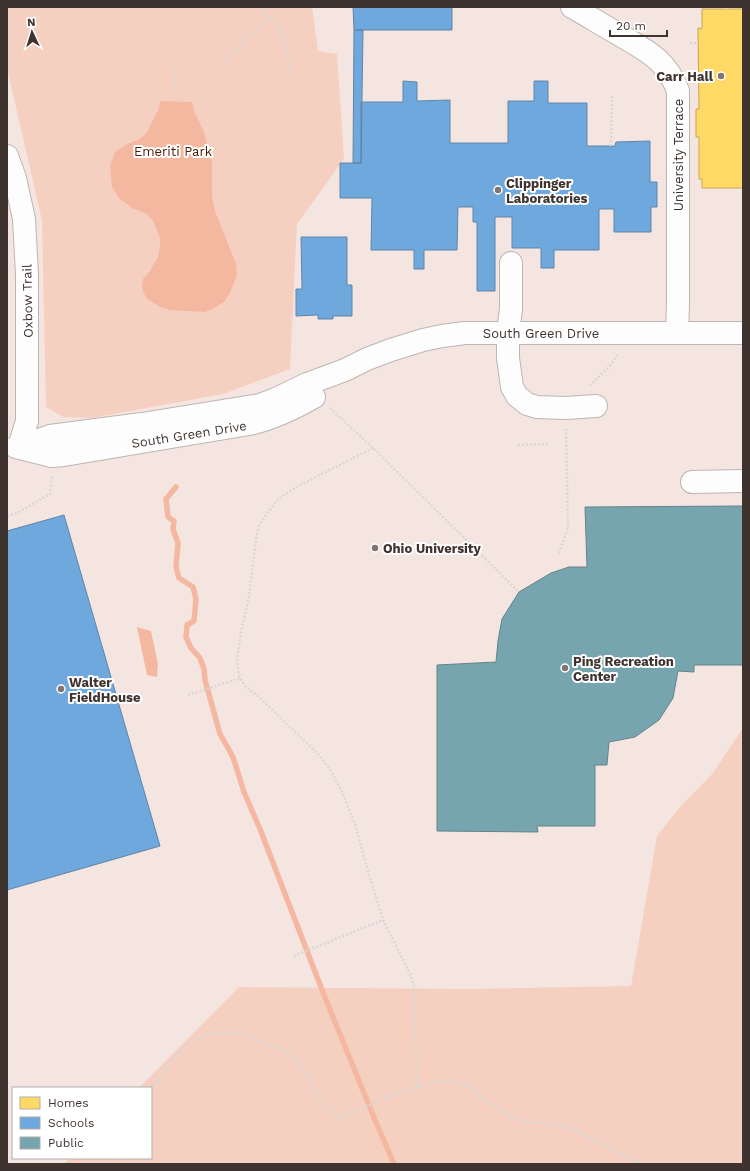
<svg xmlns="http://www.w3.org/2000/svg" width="750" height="1171" viewBox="0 0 750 1171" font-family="'Work Sans',sans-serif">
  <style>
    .built { fill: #f5e5e0; fill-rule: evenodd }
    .green { fill: #f5d0c1 }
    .water { fill: #f4b8a1 }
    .homes { fill: #ffd966; stroke: #c5a755 }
    .schools { fill: #6fa8dc; stroke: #6085a8 }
    .public { fill: #76a5af; stroke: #658388 }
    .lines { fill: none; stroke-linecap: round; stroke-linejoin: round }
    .stream { stroke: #f4b8a1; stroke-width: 5.5 }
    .minor-casing { stroke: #bdb5b2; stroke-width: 24 }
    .path { stroke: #d9d7d6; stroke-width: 2.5; stroke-dasharray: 2 2; stroke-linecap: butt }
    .minor { stroke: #fefdfd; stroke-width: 22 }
    .poi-dot { fill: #7f7672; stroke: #fff; stroke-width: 1.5 }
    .labels { text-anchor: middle; stroke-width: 4; stroke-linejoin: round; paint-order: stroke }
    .poi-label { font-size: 13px; font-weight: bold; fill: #3e332e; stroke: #fff; text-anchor: start }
    .park-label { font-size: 13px; fill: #4d1a03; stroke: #fff }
    .street-label { font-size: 13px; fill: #3e332e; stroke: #fff }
  </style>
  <rect width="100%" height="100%" fill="#f8f1ef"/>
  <!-- built -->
  <path class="built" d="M7,7h736v1157h-736zM13,1088h138v70h-138z"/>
  <!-- green -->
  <path class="green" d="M7,7h305l6,44 19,3 7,105 -47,65 -7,145 -67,25 -131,24 -29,-1 -17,-10 -4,-186 -35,-153z
    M743,728v436h-679l6,-6h81v-70h-12l100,-101 230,2 162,-3 26,-150 22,-28 34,-35z"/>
  <!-- water -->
  <path class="water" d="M160,101l32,1 2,9 10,21 8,30v34l3,15 21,53 1,11 -7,18 -6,9 -12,7 -7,3 -35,-2 -10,-3 -14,-9 -4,-10 1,-9 7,-8 8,-14 2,-10v-9l-7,-17 -6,-7 -15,-6 -13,-10 -7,-11 -2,-21 5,-14 12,-8 11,-4 8,-6 13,-26z
    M137,627l14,4 7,33 -1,13 -10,-2z"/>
  <!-- homes -->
  <path class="homes" d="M702,9h41v179h-41v-9h-3v-42h-3v-28h3l-1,-81 4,1z"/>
  <!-- schools -->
  <path class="schools" d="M353,7h99v23h-98z
    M354,30h9l-2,133h-8z
    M403,81l14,1v19l33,-1v43h58v-42h26v-20h14v22h39v43h28l1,-4 34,-1v41h7v25h-6v25h-37v-23h-15v41h-45v18h-13v-20h-29v-31h-17v74h-18v-69h-4v-15h-15l-1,43h-33v19h-10v-19h-43l1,-52h-32v-35h21v-61h42z
    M301,237h46v48h5v31h-19v3h-15v-4l-22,1v-27h6z
    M64,515l96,331 -153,44v-359z"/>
  <!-- public -->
  <path class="public" d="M743,506v159h-49v7l-16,-1 -5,27 -14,22 -24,17 -26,5 -2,23h-12v61h-58l1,6 -101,-1v-166l59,-3 2,-21 4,-22 17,-27 32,-19 18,-6h18l-2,-60z"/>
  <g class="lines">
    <!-- stream -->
    <path class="stream" d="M176,487l-10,12 2,18 6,4 -1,8 5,14 -2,24 3,11 14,9 3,12 -2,22 -7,4 -1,12 5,11 9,10 4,11 1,11 15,54 13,23 11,35 16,37 64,166 51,125 19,44"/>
    <defs>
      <path id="minor" d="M572,7c16,9 32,19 48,28 27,16 47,25 58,56v212l-1,30
        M7,156l8,22 9,41 3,55v147l-8,26
        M511,263v46l-3,24v25l4,29 5,9 10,8 10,3 29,1 30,-2
        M16,447l36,9 12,-1 185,-31c24,-5 44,-15 65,-27
        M19,447l31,-11 92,-12 118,-19 16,-6 31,-15 38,-14 22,-11 24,-9 32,-10 19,-4 23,-3h278
        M692,482l51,-1"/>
    </defs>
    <!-- minor casing -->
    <use href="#minor" class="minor-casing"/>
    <!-- path -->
    <path class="path" d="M259,7l20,21 6,16 5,27
      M726,7v2
      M690,43h8
      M220,66l49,-49
      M175,89l1,-26
      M611,146l1,-50
      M590,386l1,-2 18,-17 9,-13
      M330,408l43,40 146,144
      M518,445l31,-1
      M373,448l-75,38 -20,13 -12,16 -7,11 -3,13 -7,57 -8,36 -4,28 2,15 5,10 16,13 59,57 12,16 11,21 13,32 14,51 14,45 28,56 3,10 3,101
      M7,516l10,-3 33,-19 2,-19
      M559,553l9,-25 -2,-99
      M188,695l52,-17
      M294,956l89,-36
      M151,1088c26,-31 42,-64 89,-54 7,2 14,5 20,7 16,6 30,11 41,25 14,17 16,43 39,52l50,-22 27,-9 22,-6h11l9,2 13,5 21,18 22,13 20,4h18l19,6 69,35
      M123,1158v6"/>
    <!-- minor -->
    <use href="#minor" class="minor"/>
  </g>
  <!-- markers -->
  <g class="poi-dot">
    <circle cx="721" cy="76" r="4"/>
    <circle cx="498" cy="190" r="4"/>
    <circle cx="375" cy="548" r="4"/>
    <circle cx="565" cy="668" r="4"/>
    <circle cx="61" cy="689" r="4"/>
  </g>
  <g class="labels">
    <!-- poi labels -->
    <g class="poi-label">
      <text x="713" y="81" text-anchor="end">Carr Hall</text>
      <text x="506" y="188">Clippinger<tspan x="506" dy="15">Laboratories</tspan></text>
      <text x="383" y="553">Ohio University</text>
      <text x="573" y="666">Ping Recreation<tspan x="573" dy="15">Center</tspan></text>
      <text x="69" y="687">Walter<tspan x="69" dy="15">FieldHouse</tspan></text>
    </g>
    <!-- park labels -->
    <g class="park-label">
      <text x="173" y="156">Emeriti Park</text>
    </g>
    <!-- street labels -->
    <g class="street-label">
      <text transform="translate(678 155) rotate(-90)" y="5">University Terrace</text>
      <text transform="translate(27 301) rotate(-91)" y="5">Oxbow Trail</text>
      <text x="541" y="338">South Green Drive</text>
      <text transform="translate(189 434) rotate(-9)" y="5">South Green Drive</text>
    </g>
  </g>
  <!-- border -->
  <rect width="750" height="1171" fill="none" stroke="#3e332e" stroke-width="16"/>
  <!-- legend -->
  <rect x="12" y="1087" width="140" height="72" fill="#ffffff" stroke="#b2adab"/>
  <rect x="20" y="1097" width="20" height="12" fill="#ffd966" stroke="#b2adab"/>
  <text x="48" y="1107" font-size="12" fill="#3e332e">Homes</text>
  <rect x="20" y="1117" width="20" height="12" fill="#6fa8dc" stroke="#b2adab"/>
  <text x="48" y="1127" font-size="12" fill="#3e332e">Schools</text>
  <rect x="20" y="1137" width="20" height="12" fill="#76a5af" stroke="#b2adab"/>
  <text x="48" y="1147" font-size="12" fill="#3e332e">Public</text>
  <!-- north arrow -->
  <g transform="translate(32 32) rotate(356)" stroke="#ffffff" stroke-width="3" paint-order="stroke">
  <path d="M0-3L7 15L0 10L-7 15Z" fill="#3e332e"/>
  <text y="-6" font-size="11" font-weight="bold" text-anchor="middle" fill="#3e332e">N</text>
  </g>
  <!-- scale -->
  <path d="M610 30v6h57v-6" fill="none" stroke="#3e332e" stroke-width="2"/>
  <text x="616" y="30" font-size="12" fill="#3e332e" stroke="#ffffff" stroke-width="3" paint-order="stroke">20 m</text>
</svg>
